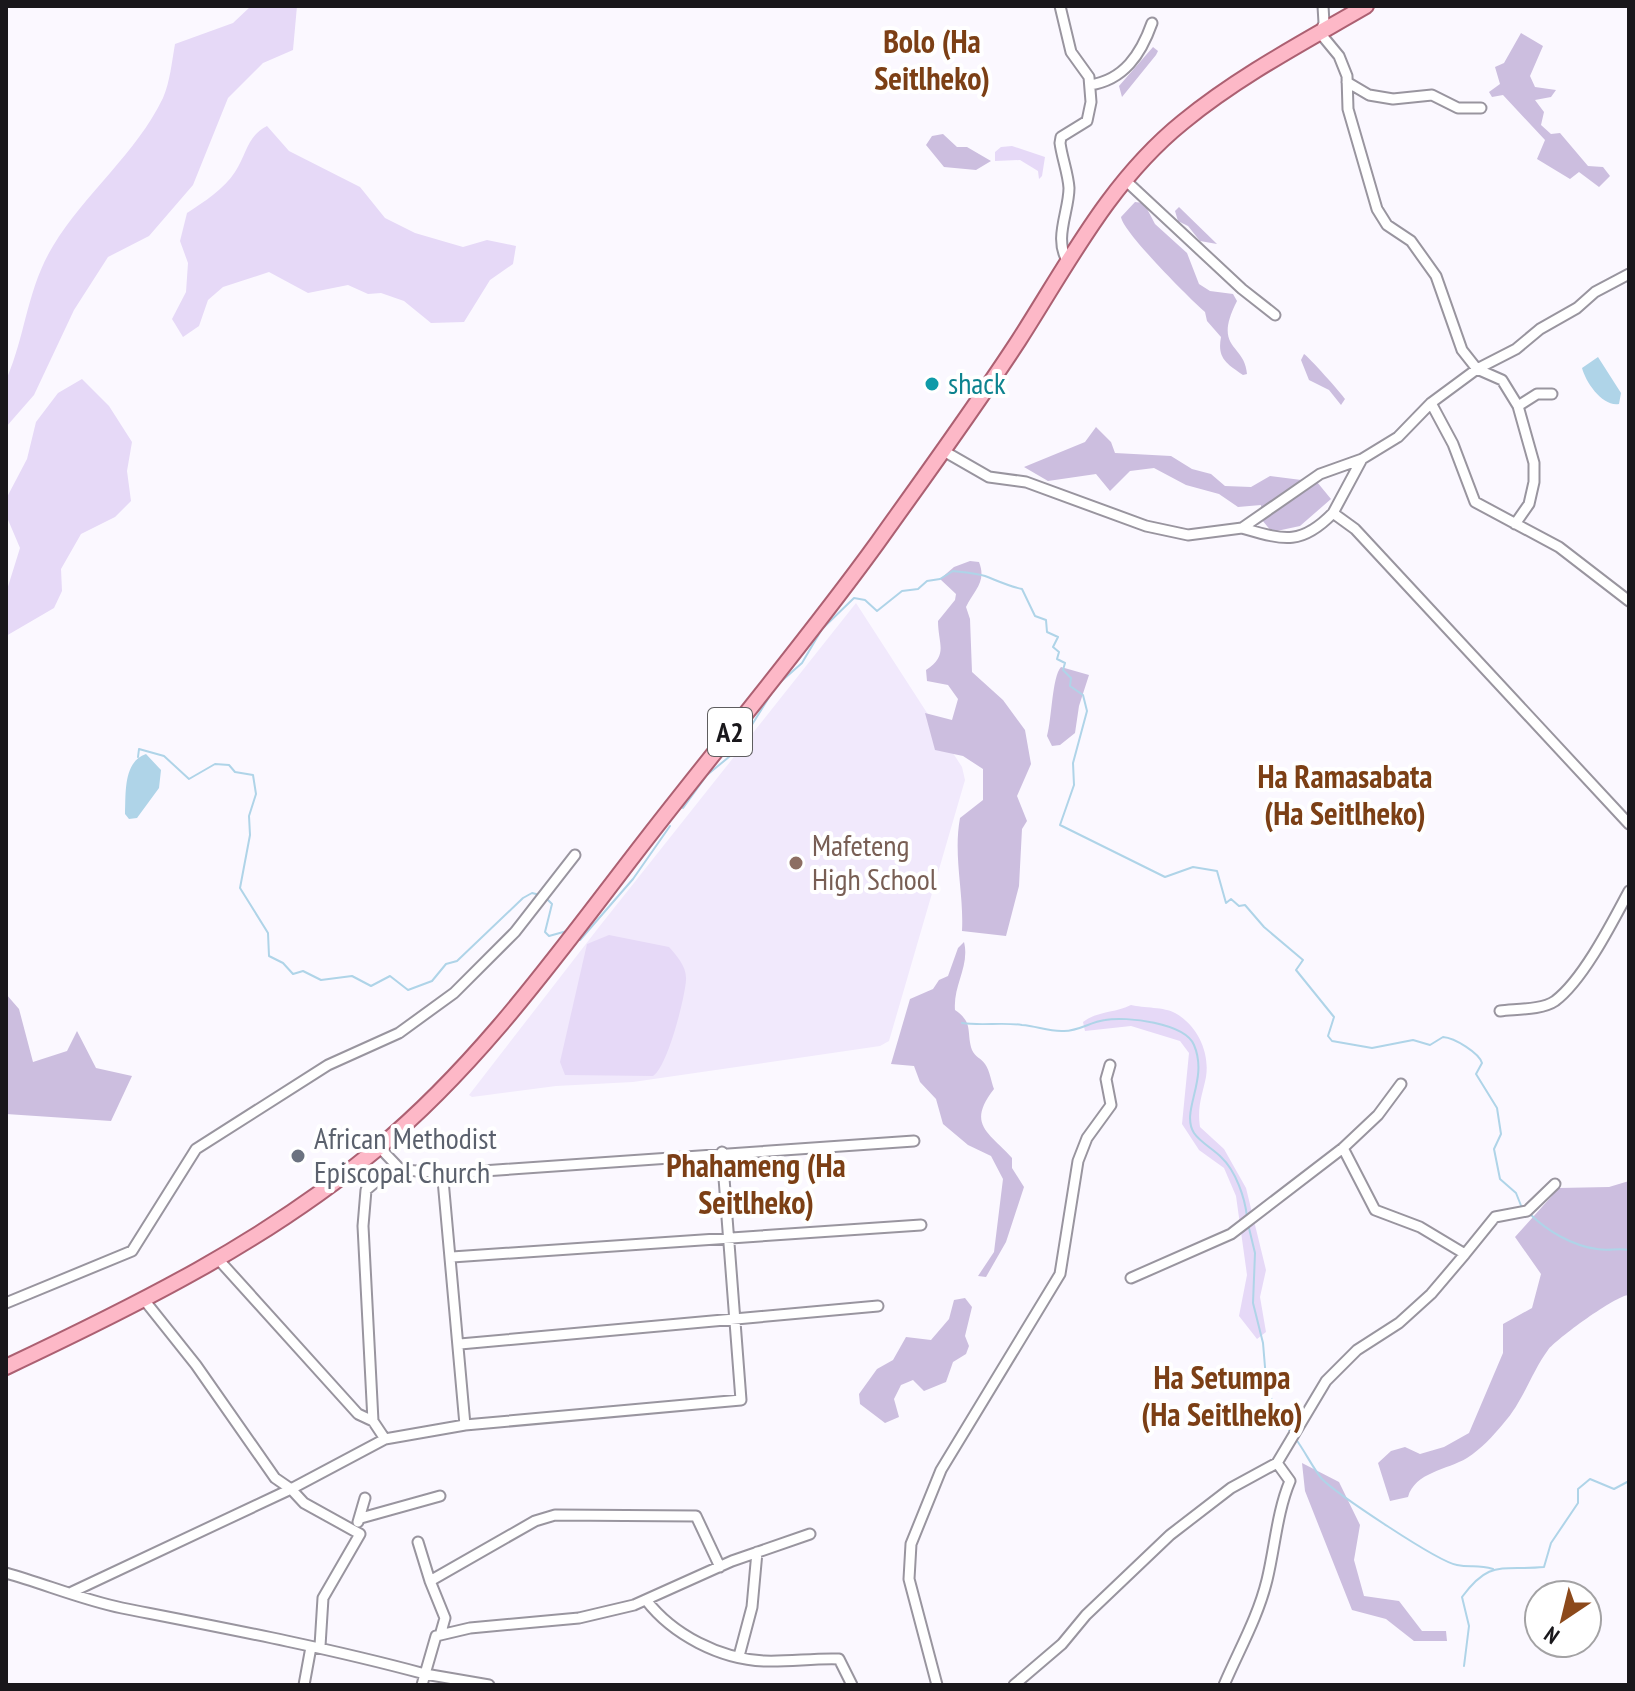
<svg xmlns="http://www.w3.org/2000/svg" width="1635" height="1691" viewBox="0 0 1635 1691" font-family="'PT Sans Narrow',sans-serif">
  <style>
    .built { fill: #f1e9fc }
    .green { fill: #e6d9f7 }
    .forest { fill: #ccbedf }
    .water { fill: #afd4e8 }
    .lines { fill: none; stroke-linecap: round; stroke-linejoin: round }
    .stream { stroke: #afd4e8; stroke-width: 2 }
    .street-casing { stroke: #99959f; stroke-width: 13 }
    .primary-casing { stroke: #ac6072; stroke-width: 18 }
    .street { stroke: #fff; stroke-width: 9 }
    .primary { stroke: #fdb8c7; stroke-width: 14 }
    .culture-dot { fill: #0f9aa8; stroke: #fff; stroke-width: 3 }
    .education-dot { fill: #8d6e63; stroke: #fff; stroke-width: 3 }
    .worship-dot { fill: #6b7280; stroke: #fff; stroke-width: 3 }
    .labels { text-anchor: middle; stroke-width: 8; stroke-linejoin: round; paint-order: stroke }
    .shield { fill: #fff; stroke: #5e5d5f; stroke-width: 2 }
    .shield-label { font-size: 28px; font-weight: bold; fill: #19171b }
    .culture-label { font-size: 30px; fill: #0d838f; stroke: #fff; text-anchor: start }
    .education-label { font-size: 30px; fill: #785e54; stroke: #fff; text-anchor: start }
    .worship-label { font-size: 30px; fill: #5b616d; stroke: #fff; text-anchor: start }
    .neighbourhood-label { font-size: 32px; font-weight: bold; fill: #7c3f15; stroke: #fff }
  </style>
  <rect width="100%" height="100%" fill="#fbf8ff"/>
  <!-- built -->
  <path class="built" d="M856,603l106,164 3,13 -76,261 -9,5 -247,36 -77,4 -84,11 -3,-2 130,-168z"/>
  <!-- green -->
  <path class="green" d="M251,6h46l-4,44 -30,13 -35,35 -35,87 -44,51 -41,21 -34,53 -40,85 -28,32c0,-14 -4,-37 1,-49 19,-45 20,-89 46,-132 32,-53 83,-92 110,-148 7,-16 9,-37 12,-54l58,-21z
    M267,126l22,25 71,36 25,31 30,15 48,14 24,-7 29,6 -3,18 -23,16 -26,42 -33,1 -27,-22 -23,-8 -13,1 -20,-9 -40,8 -39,-21 -46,15 -15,13 -9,26 -16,11 -11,-18 14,-27 2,-29 -8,-22 7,-28c17,-11 37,-24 48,-41 12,-18 12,-36 32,-46z
    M1012,146l33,11 -3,19 -3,3 -1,-8 -18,-11 -25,1v-9l6,-5z
    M82,379l27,27 23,36 -5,29 4,30 -16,16 -34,17 -20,35 1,22 -8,17 -48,28v-43l14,-45 -14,-33v-16l21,-40 9,-37 22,-29z
    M609,935l60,12c8,9 18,20 17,33 -1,18 -19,88 -33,96l-88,-1 -5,-13 27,-118z
    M1131,1005c12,3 34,2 44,8 22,12 35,39 31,64 -4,19 -9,30 -6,50l24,22 22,39 20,82 -6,27 6,35 -9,7 -18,-23 8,-41 -11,-79 -12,-28 -25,-18 -17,-26 7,-71 -9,-12 -49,-15 -46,5 -2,-9c14,-11 32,-9 48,-17z"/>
  <!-- forest -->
  <path class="forest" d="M1521,33l22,13 -13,30 5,11 21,3 -5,7 -16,3 9,12 -3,13 10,9 9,-1 28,33 15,1 7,9 -11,11 -20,-15 -9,7 -33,-20 8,-19 -42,-45 -11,2 -3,-5 11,-8 -5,-17 9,-4z
    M1153,47l5,4 -2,4 -34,42 -3,-11z
    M943,134l14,13h10l24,14 -15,9 -32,-3 -18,-22 6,-9z
    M1135,202l9,1 11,21 32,29 12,31 11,7 23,3 4,7c-25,49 8,42 10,73l-4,1c-17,-12 -26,-17 -22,-38l-14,-16 -2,-9c-15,-13 -82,-80 -84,-95z
    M1179,207l38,37 -17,-3 -12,-15 -10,-5 -3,-10z
    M1304,354c4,2 38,40 41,45l-4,6 -12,-15 -20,-10 -8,-20z
    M1096,427l15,15 4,11 56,3 21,13 19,5 14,12 26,1 19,-11 47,6 14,17 -31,27 -28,6 -10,-12 -1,-15 -23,2 -19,-13 -33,-9 -32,-17 -24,3 -20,20 -14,-17 -48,7 -24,-14 61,-25z
    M970,561l9,1c8,20 -5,28 -13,45l4,12 2,53 31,28 22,30 6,34 -14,32 10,25 -5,8 -3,57 -13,50 -44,-5c2,-38 -9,-75 -2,-113l23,-18v-31l-20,-13 -28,-6 -10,-37 27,7 6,-21 -10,-14 -21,-4 -1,-11c23,-15 12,-26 12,-49l17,-21 1,-6 -16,-15 14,-12z
    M1061,667l28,8 -10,31 -4,27 -15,12 -8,1 -5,-10c5,-18 5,-59 14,-69z
    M964,942c6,24 -11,43 -9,68 19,13 11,22 17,40 3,7 9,8 13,14 5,7 6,17 9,25 -28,36 -5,43 18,69v10l12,19 -18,55 -20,35 -8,-1 16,-24 9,-73 -12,-23 -23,-11 -25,-21 -7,-25 -16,-17 -6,-16 -23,-2 19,-65 23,-10 6,-9 9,-4 10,-28z
    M6,994l13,15 14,53 34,-11 10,-20 19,37 36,8 -21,45 -105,-7z
    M1629,1181v114c-11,-1 -73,44 -81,55 -17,23 -25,52 -45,74 -10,12 -22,25 -36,34 -20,12 -52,14 -59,39l-18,4 -12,-38 13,-12 14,-4 15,7 24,-7 25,-14 34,-80v-29l29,-16 9,-34 -26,-37 44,-49 50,-1z
    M965,1298l7,9 -7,29 4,10 -3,8 -13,8 -7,20 -22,9 -11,-11 -12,5 -7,14 5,18 -14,6 -25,-19 -1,-10 18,-25 16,-9 13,-23 25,3 18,-21 5,-19z
    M1302,1463l37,19 21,43 -6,35 10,36 35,5 23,30h24l1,10h-33l-28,-22 -34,-9 -47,-119z"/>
  <!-- water -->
  <path class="water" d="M1598,357l23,36 -2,11c-16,3 -33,-21 -37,-36z
    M146,754l15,16 -2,18 -22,30 -8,1 -4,-5c1,-21 -2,-52 21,-60z"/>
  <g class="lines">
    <!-- stream -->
    <path class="stream" d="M138,757l1,-8 25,7 25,23 26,-15 14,1 6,7 18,3 3,19 -7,22 1,19 -10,53 28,45 1,23 14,7 10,11 10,-3 18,9 31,-4 19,10 19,-10 18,14 24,-9 14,-17 11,-3 66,-63 9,-5 8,2
      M683,808l24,-33 28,-23 41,-66 26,-23 20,-34 32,-31 11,2 12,11 25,-20 16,-2 9,-8 13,-2 13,-8c10,1 24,2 32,5 13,5 23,10 37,13l13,27 11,4 1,12 11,5 -5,10 6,5 -2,7 8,4 -2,7 8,8 -1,8 13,9 4,16 -14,52 1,22 -14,40 105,52 28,-10 24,4 9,32 5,-4 8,7 6,-1 19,22 39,33 -7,10 38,47 -6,19 4,5 40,7 41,-8 17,5 13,-8c12,1 36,16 39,26l-6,11 21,34 4,26 -7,15 6,30 16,14 6,15
      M546,898l6,6 -7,28 4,4 18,-5
      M580,940l53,-61 37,-53
      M962,1023c20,3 40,-1 60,2 15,1 27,7 42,6 15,0 26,-9 41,-11 21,-4 80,3 89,25 15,35 -14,66 0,88 6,9 19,16 27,24 15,14 24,41 26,60
      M1530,1214c17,17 43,32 67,35 11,2 21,-1 32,1
      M1248,1224l7,29 -2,50 10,40 3,36 7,26 18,28
      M1295,1438c10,13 17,29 27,41 15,15 116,83 135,86 14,3 20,-1 36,4
      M1464,1666l5,-40 -7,-29c28,-38 39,-26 82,-30l7,-24 27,-40v-14l12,-10 24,10 15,-8"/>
    <defs>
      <path id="street" d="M1060,6l11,46 18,25 2,25 -4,19 -26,16 -1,6c2,15 8,30 9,45 0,24 -16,51 -1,74
        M1323,6l1,17 -4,10 19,23 8,20 1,33 29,100 10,16 24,16 25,35 26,74 15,19 25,11 16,26 16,57v19l-5,22 -14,20
        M1347,82l22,13 24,4 39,-4 26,13h23
        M1090,85c34,-5 51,-31 62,-62
        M1124,179l118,110 33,26
        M1431,403l22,41 22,58 84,45 70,54
        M1518,406l19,-12h15
        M942,450l47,27 37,5 120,44 42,9 54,-7 78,-54 42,-15
        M1333,513l29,-54 36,-22 33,-34 46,-34 39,-20 24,-20 37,-21 18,-16 34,-18
        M1242,528c42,12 59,18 91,-15l22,16 274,295
        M1500,1011c15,-2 42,-1 55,-10 28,-21 57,-78 74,-110
        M440,1174l474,-33
        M1465,1254l30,-37 32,-6 28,-27
        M452,1257l469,-32
        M218,1259l140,155 15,7
        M1131,1278l100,-44 112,-86 35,-33 23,-31
        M145,1301l51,64 79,113 16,11
        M6,1303l126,-52 64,-102 132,-84 71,-32 55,-40 61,-61 60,-77
        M460,1344l418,-38
        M465,1425l276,-25 -19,-248
        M385,1439l-12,-18 -10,-195 3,-36 13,-11 12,-4 5,-8
        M361,1518l79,-22
        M358,1522l7,-24
        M418,1542l12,39
        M6,1573c39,11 77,27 116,35 102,20 203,39 303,66l-3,11
        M72,1592l219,-103
        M646,1600c27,35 74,59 118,61 25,1 50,-3 75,-2l13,26
        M441,1632l4,-14 -15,-37 105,-60 20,-6 141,1 24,51
        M320,1646l3,-48 37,-64 -56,-31 -13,-14 94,-50 80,-14 -22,-245 -9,-8 -33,-2 -22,-23
        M739,1656l13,-49 5,-55
        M304,1685l7,-38
        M489,1685l-64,-11 11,-38 34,-8 109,-10 55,-13 98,-44 78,-27
        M937,1685l-28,-106 2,-35 30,-74 119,-196 18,-113 9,-23 24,-33 -5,-26 4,-14
        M1014,1685l48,-41 24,-29 84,-80 61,-47 46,-25 49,-82 31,-31 42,-27 32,-29 34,-40 -45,-27 -45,-17 -32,-62
        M1224,1685c15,-35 34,-68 43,-105 8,-33 10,-68 23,-99l-13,-18"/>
      <path id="primary" d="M6,1367c131,-62 259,-125 372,-219 106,-88 186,-203 270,-311 76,-98 157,-194 230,-295 47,-66 96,-133 141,-202 50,-78 91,-159 164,-218 56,-46 121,-80 183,-116"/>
    </defs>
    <!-- street casing -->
    <use href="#street" class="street-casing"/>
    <!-- primary casing -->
    <use href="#primary" class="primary-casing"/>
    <!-- street -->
    <use href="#street" class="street"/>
    <!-- primary -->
    <use href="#primary" class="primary"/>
  </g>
  <!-- markers -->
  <circle class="culture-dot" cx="932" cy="384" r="8"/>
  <circle class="education-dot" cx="796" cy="863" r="8"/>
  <circle class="worship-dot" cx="298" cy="1156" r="8"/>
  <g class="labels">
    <!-- shield labels -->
    <rect class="shield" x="708" y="708" width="44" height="48" rx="6"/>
    <g class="shield-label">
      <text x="730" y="742">A2</text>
    </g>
    <!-- culture labels -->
    <g class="culture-label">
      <text x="948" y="394">shack</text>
    </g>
    <!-- education labels -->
    <g class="education-label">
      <text x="812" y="856">Mafeteng<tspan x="812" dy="34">High School</tspan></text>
    </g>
    <!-- worship labels -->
    <g class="worship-label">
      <text x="314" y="1149">African Methodist<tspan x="314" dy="34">Episcopal Church</tspan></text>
    </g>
    <!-- neighbourhood labels -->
    <g class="neighbourhood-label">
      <text x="932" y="53">Bolo (Ha<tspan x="932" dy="37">Seitlheko)</tspan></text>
      <text x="1345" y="788">Ha Ramasabata<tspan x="1345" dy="37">(Ha Seitlheko)</tspan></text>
      <text x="756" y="1177">Phahameng (Ha<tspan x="756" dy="37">Seitlheko)</tspan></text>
      <text x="1222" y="1389">Ha Setumpa<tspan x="1222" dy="37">(Ha Seitlheko)</tspan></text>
    </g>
  </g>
  <!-- border -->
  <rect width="1635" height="1691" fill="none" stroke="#19171b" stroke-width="16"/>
  <!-- north arrow -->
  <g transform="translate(1563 1619) rotate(215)"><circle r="38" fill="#ffffff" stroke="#a3a2a4" stroke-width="2"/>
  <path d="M0-6L14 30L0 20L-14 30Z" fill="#8c491b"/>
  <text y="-12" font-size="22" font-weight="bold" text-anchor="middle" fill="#19171b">N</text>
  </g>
</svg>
